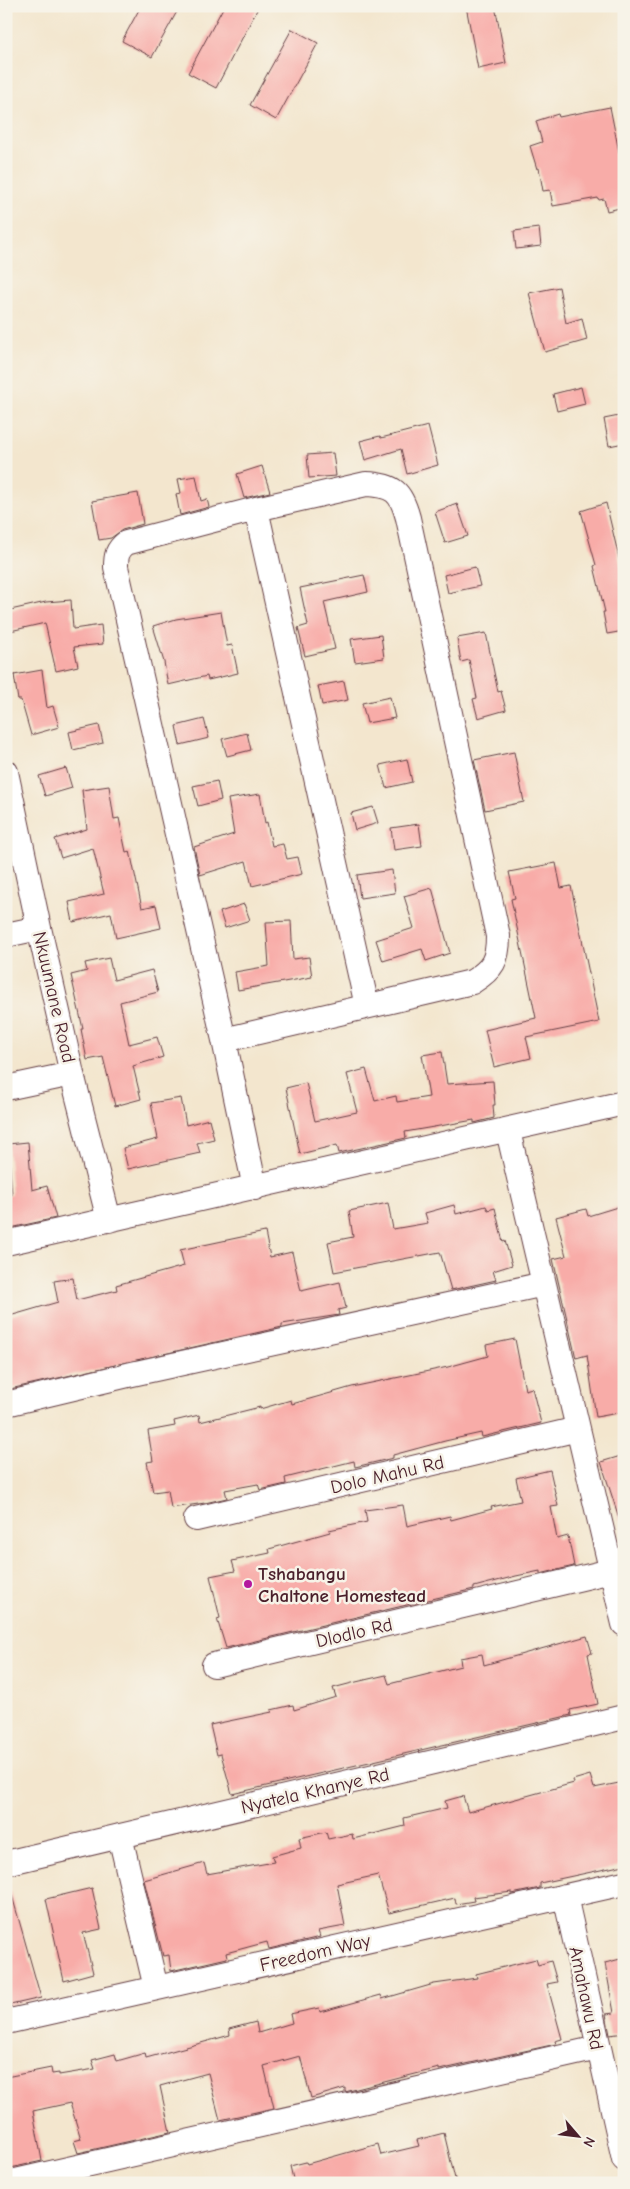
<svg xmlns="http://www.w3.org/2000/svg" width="630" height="2189" viewBox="0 0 630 2189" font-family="'Comic Neue',sans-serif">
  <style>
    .building { fill: #f8aca8 }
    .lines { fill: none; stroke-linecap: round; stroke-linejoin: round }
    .minor-casing { stroke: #633d43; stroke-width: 26 }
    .minor { stroke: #fff; stroke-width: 24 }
    .poi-dot { fill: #b5179e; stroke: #f7f3e8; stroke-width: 2 }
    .labels { text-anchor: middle; stroke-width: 5; stroke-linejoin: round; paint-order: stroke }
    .street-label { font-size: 19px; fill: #4a1f2b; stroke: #f7f3e8 }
    .poi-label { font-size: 19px; font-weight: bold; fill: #4a1f2b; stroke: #f7f3e8; text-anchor: start }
  </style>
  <rect width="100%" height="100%" fill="#f7f3e8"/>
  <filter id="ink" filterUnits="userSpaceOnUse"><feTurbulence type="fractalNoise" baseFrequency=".02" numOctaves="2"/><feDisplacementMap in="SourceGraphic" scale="10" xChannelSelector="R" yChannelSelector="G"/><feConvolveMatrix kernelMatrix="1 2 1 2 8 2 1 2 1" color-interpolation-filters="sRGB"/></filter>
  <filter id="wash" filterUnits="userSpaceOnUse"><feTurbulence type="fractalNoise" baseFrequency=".0096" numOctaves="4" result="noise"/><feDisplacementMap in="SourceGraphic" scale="20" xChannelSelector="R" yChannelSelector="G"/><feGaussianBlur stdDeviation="1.12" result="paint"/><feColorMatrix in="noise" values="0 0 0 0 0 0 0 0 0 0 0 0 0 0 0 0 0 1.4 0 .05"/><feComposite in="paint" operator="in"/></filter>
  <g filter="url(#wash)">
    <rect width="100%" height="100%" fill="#f3e6ce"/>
    <g id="blocks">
      <!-- building -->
      <path class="building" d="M141,6h39l-28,51 -30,-16z
        M224,6h35l-43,82 -28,-15z
        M466,6h29l11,57 -28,6z
        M292,29l26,14 -42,77 -26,-15z
        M610,107l14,70v30l-17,4 -3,-12 -5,1 -1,-2 -45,8 -3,-16 -7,1 -4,-23 -2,1 -7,-23 12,-4 -6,-21 22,-7 1,3z
        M539,228l2,18 -25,3 -2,-18z
        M559,287l7,36 16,-5 5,22 -42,12 -16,-59z
        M581,387l4,17 -28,7 -4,-17z
        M624,415v28l-15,3 -5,-27z
        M428,426l10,39 -31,9 -6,-25 -36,11 -5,-19 20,-5 1,2z
        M333,453l3,23 -27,2 -2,-23z
        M262,466l8,26 -26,6 -7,-24z
        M196,476l5,25 6,-2 2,8 -29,8 -4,-21 5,-1 -3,-14z
        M138,493l5,31 -21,6 -11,8 -12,2 -7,-39z
        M606,503l18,76v52l-17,3 -4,-22h2l-11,-46 2,-1 -15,-54z
        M457,504l11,32 -23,7 -10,-31z
        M475,567l5,19 -32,7 -4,-18z
        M364,575l4,17 -44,10 11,47 -30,7 -7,-28 10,-3 -8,-37z
        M71,600l2,29 28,-4 2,19 -29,3 4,19 -22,5 -11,-48 -39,9v-21l40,-9z
        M221,612l6,34 5,-1 6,28 -30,7 -1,-4 -39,9 -4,-23 -11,-36 23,-7z
        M486,633l12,59 3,-1 5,19 -28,8 -5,-19 4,-1 -8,-38 -8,2 -4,-24z
        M381,635l3,23 -29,4 -4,-23z
        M42,670l5,38 6,-2 6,21 -28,8 -10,-35h-3l-4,-25z
        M344,681l4,19 -26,5 -4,-19z
        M390,697l5,21 -28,5 -5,-20z
        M204,719l5,19 -29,7 -4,-19z
        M99,725l4,18 -30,7 -4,-18z
        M247,733l4,17 -24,6 -5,-17z
        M514,752l10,50 -39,8 -11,-50z
        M407,759l5,23 -26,6 -6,-23z
        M66,768l6,20 -27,8 -6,-20z
        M217,781l4,19 -23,6 -5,-20z
        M109,786l5,33 5,-1 7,34 4,-1 12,57 14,-3 5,23 -45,10 -5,-25 -38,9 -4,-20 35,-8 -11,-46 -32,10 -6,-19 32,-10 -5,-39z
        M260,794l5,29 2,-1 5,24 11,-2 4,15 11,-2 4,17 -50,12 -6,-25 -46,14 -6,-28 40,-13 -6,-35z
        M373,807l5,16 -23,7 -4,-17z
        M419,824l3,22 -28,4 -3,-22z
        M556,863l5,25 10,-2 28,136 -73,15 5,21 -37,9 -9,-37 51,-12 -25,-119 4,-1 -6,-26z
        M392,870l3,23 -35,5 -3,-23z
        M432,888l18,65 -24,8 -4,-12 -39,12 -7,-21 38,-12 -10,-32z
        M244,904l6,16 -25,8 -5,-16z
        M291,921l2,38 16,-2 3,20 -74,13 -3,-18 34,-6 -3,-44z
        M109,958l5,22 38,-10 6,22 -38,10 9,42 28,-7 6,20 -30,9 8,33 -26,7 -12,-49 -16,3 -6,-31h2l-12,-54 16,-4 -2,-8z
        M442,1052l5,32 46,-3 2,24h-2l1,13 -20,5v-3l-69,12 1,6 -67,15 -2,-8 -37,9 -14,-66 20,-5 9,38 42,-9 -10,-38 19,-5 9,32 21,-5 1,6 32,-5 -7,-42z
        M181,1098l5,27 23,-6 5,20 -17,4 3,10 -72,16 -5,-21 35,-9 -7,-36z
        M28,1142l4,48 15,-4 9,32 -50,11v-33l6,-1 -4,-51z
        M388,1203l5,26 35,-6 -3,-10 29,-8 2,9 30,-8 2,4 7,-2 8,34 2,-1 7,24 -19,6 3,9 -45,10 -11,-38 -106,20 -6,-30 25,-5 -4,-26z
        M624,1205v207l-28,5 -9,-62 -11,3 -23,-99 13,-3 -10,-39 30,-8 2,7z
        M265,1232l5,25 22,-5 9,39 39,-9 6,26 -8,2 1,5 -57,9v3l-272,62 -4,-20v-52l52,-15 -4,-21 19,-3 4,22 40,-10 -1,-5 68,-19 -4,-16z
        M515,1339l10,51 7,-2 9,35 -59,14 -1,-4 -36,8 -52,14v3l-38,9 -1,-6 -69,17 1,6 -26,6 -2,-6 -33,6 2,8 -22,5 -34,5 -3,-18 -15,2 -6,-30 6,-1 -5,-30 27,-5 -1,-5 25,-6 1,7 60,-15v2l31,-9 1,4 60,-17 96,-20 40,-11 -2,-11z
        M624,1455v65l-4,1 -19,-59z
        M550,1470l8,36 -7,1 6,32 11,-3 6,30 -34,8v-3l-24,5 -42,11v2l-248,59 -9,-29 3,-1 -10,-42 25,-5 -3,-10 38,-8 -1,-4 61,-17 -1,-2 38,-8 -2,-12 38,-5 4,21 43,-10 1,4 41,-11 -1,-2 30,-6 -5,-23z
        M587,1636l5,17 -4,1 10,50 -28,6 1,5 -339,79 -11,-40 -4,1 -7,-30 62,-13 -1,-2 22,-5 1,5 42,-13 -3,-9 23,-6 30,-7 3,9 72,-18 -1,-8 22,-4 2,11z
        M590,1775l4,13 30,-6v83l-84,18v5l-28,6v-2l-39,5 1,4 -18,3 -1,-6 -66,15 -11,-38 -41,9 8,42 -27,5 2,6 -51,12 -2,-7 -41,11 1,5 -56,13 -2,-16 -6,1 -19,-76 60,-17 3,11 67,-12 -2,-6 29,-8 -2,-10 27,-6 2,7 24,-5 1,5 52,-13 -1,-8 43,-10 -2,-7 18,-5 5,16 106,-29 -1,-3z
        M92,1888l9,41 -18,4 10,40 -29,8 -18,-82z
        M11,1892l30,106 -35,8v-113z
        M624,1958v75l-14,2 -4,-21 8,-1 -9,-50z
        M536,1959l2,6 13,-4 6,21 -10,2 15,55 -7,2 1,3 -117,26v-2l-94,24v-4l-34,10 -11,-42 -36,10 10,42 -54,12 -12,-47 -48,13 10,46 -92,21 -4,-12 7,-2 -11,-36 -37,8 9,50 -36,8v-92l45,-9 1,6 7,-1v2l36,-6 -3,-9 23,-6 2,7 28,-8 1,5 84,-23 -1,-6 27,-7 2,11 34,-10 -2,-9 29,-6 1,4 61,-17 1,4 52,-15 43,-6 -1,-4z
        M444,2133l12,50h-162l-4,-17 16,-4 1,2 71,-20 3,11 38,-9 -2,-6z"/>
    </g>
  </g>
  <g filter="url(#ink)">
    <use href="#blocks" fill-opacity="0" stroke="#633d43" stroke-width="1"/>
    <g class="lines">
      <defs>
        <path id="minor" d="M256,509l111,497
          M6,772l33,156 33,146 37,146
          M6,935l33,-7
          M224,1040l248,-58c21,-13 26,-22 26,-46l-90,-418c-7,-26 -14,-33 -42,-34l-110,25 -130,34c-9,7 -10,13 -10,24l108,473 31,148
          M6,1088l66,-14
          M508,1131l116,493
          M6,1243l618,-140
          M6,1404l126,-30 412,-90
          M196,1519l382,-90
          M214,1665l397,-94
          M120,1836l36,152
          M6,1863l618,-146
          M565,1896l59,263
          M6,2022l618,-139
          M7,2183l591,-135"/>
      </defs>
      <!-- minor casing -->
      <use href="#minor" class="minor-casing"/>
      <!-- minor -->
      <use href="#minor" class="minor"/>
    </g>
  </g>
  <!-- markers -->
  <circle class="poi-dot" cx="248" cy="1584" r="5"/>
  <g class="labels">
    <!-- street labels -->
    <g class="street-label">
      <text transform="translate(55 997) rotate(77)" y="7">Nkuumane Road</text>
      <text transform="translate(387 1474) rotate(-13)" y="7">Dolo Mahu Rd</text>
      <text transform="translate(354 1632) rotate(-13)" y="7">Dlodlo Rd</text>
      <text transform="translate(315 1790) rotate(-13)" y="7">Nyatela Khanye Rd</text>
      <text transform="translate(315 1952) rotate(-13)" y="7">Freedom Way</text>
      <text transform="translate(587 1998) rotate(78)" y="7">Amahawu Rd</text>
    </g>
    <!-- poi labels -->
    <g class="poi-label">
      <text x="258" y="1580">Tshabangu<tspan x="258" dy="22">Chaltone Homestead</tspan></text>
    </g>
  </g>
  <!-- margin -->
  <rect width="630" height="2189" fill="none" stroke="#f7f3e8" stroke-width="25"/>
  <!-- north arrow -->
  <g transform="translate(578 2136) rotate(118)" stroke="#f7f3e8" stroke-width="4" paint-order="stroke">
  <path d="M0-4L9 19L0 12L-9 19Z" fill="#4a1f2b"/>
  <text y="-8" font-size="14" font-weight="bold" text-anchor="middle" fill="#4a1f2b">N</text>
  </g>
</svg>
